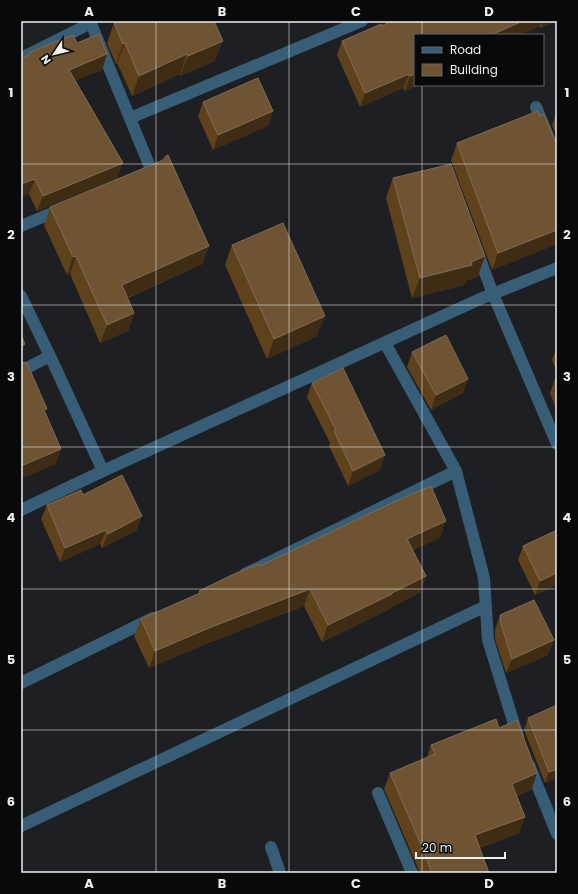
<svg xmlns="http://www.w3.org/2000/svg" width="578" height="894" viewBox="0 0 578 894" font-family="Poppins,sans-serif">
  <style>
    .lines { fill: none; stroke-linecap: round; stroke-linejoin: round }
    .minor { stroke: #385d76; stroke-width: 12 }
    .wall { fill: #5f411c }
    .shaded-wall { fill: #3e2c15 }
    .building { fill: #6e5433; stroke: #826c51 }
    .grid { fill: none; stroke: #eff0f2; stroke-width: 1; stroke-opacity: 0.55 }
    .neatline { fill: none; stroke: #eff0f2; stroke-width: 1.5 }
    .grid-label { font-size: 13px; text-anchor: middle; font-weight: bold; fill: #eff0f2 }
  </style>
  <rect width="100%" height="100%" fill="#1d1f22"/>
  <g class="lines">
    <!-- minor -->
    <path class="minor" d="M90,21l62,151 -8,3
      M21,58l70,-35
      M536,107l21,51
      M130,118l232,-97
      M21,226l41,-17
      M477,251l16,43 64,150
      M21,296l29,60 53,115
      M385,343l71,128 28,107 4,62 26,84 4,12
      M21,371l29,-15
      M21,510l82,-39 377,-172 77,-31
      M245,574l211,-103
      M21,683l132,-65
      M529,765l28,69
      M378,793l34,80
      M21,826l465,-220
      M271,847l9,26"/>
  </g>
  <!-- wall -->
  <path class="wall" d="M392,21h164l-15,7 -1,-2 -21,9h-104v50h3l-13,6 -2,-3 -43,19 -23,-52 5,-14 39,-15z
    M114,23l101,38 -35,15v-2l-48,22 -15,-33 -1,1 -9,-21z
    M77,43l30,11 -5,16 -27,10 48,83 -6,15 -80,33 -8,-17 -1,-139 2,-3z
    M203,102l70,9 -5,15 -55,24 -15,-34z
    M557,110v28l-5,-13z
    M539,116l18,29v99l-65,26 -41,-110 6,-17z
    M393,178l92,78 -7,20 -12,5 -2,4 -52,13 -26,-100z
    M50,207l159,39 -7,18 -74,34 6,15 -6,18 -28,12 -30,-69 -3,1 -23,-50z
    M232,245l85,91 -50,23 -42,-94z
    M557,347v25l-5,-12z
    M412,352l56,27 -5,14 -32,17 -24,-43z
    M555,379h2v32l-7,-18z
    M312,383l73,72 -5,15 -32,16 -19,-40 1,-3 -23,-46z
    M83,495l54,35 -35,18 -2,-4 -40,18 -19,-43 6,-14z
    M557,530v55l-22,10 -17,-35 5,-14z
    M440,538l-27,12 13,26 -6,16 -33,18 -1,1 -64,31 -18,-36 -101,39 -54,23 -15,-32 7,-17 57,-25 1,-3 61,-25z
    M500,615l54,25 -6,15 -42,18 -11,-34v-9z
    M528,718l29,60 -12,5 -21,-53z
    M499,728l33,61 -15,7 8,21 -6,16 -40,15 10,25h-69l-36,-84 6,-16 37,-15 4,-13z"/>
  <!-- shaded-wall -->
  <path class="shaded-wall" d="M523,21h19l-2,5 -21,9h-28z
    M543,21h13l-15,7z
    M223,41l-8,20 -35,15 8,-20z
    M125,43l-8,20 -1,1 7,-20z
    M107,54l-5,16 -38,15 5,-15z
    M187,54l-7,20 -48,22 7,-20z
    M409,74l-6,14 -43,19 5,-14z
    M415,74v11h3l-13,6 5,-15z
    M273,111l-5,15 -55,24 5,-15z
    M123,163l-6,15 -80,33 6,-15z
    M35,179l-6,15 -8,3v-13z
    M557,230v14l-65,26 6,-17z
    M209,246l-7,18 -87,39 7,-18z
    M76,256l-6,18 -3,1 6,-18z
    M485,256l-7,20 -12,5 -2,4 -52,13 8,-20 51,-16z
    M134,313l-6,18 -28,12 7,-18z
    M325,316l-8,20 -50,23 7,-20z
    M25,344l-4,11v-9z
    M468,379l-5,14 -32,17 5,-15z
    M61,449l-5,15 -35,15v-13z
    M385,455l-5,15 -32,16 5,-15z
    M142,516l-5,14 -35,18 6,-14z
    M446,521l-6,17 -39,17 6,-16z
    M106,530l-6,14 -40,18 5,-14z
    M557,573v12l-22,10 5,-14z
    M426,576l-6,16 -33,18 -1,1 -64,31 6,-17z
    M310,589l-6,17 -101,39 -54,23 6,-17 54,-23z
    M554,640l-6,15 -42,18 6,-14z
    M557,769v9l-12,5 4,-11z
    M537,773l-5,16 -26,11 6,-16z
    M525,817l-6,16 -50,18 6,-16z"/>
  <!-- building -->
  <path class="building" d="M119,21h95l9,20 -35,15 -1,-2 -48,22 -14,-33 -2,1 -9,-21z
    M392,21h131l-32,14h-76v39l-5,2 -1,-2 -44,19 -23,-52 39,-17v2z
    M99,34l8,20 -38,16 54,93 -80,33 -8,-17 -14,5v-125l9,-5v-2l43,-17 4,8z
    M258,78l15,33 -55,24 -15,-33z
    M538,111l1,5 5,-2 13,31v85l-59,23 -41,-110z
    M168,155l41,91 -87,39 12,28 -27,12 -31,-69 -3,1 -23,-50 111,-46 3,-2 2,-3z
    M451,164l34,92 -14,6 1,3 -52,13 -27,-100z
    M283,223l42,93 -51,23 -42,-94z
    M21,335l4,9 -4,2z
    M446,335l22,44 -32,16 -24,-43z
    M21,360l1,2 5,1 20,46 -3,1 17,39 -40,17z
    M343,368l42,87 -32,16 -19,-40 2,-1 -24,-47z
    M555,379h2v7z
    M122,475l20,41 -34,18 -2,-4 -41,18 -18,-43 34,-15 2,5z
    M431,486l15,35 -39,18 19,37 -34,17v1l-64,31 -18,-36 -101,39 -54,23 -14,-32 59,-26 -1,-2 35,-17 25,-10 1,2 136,-65z
    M557,530v43l-17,8 -17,-35z
    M534,600l20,40 -42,19 -11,-35 -1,-9z
    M557,705v64l-8,3 -21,-54z
    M496,719l3,9 18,-8 20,53 -25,11 13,33 -50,18 14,38h-57l-7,-19 -35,-81 45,-19 -4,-9z"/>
  <!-- grid -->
  <path class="grid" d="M156,21v852M289,21v852M422,21v14M422,85v788M21,164h536M21,305h536M21,447h536M21,589h536M21,730h536"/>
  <!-- border -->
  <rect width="578" height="894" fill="none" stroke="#08090a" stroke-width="44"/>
  <!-- legend -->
  <rect x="414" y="34" width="130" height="52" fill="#08090a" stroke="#646567"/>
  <rect x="422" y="47" width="20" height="6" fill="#385d76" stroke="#646567"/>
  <text x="450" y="54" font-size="12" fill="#eff0f2">Road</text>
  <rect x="422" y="64" width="20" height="12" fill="#6e5433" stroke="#646567"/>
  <text x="450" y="74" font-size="12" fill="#eff0f2">Building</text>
  <!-- north arrow -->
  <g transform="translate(54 54) rotate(235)" stroke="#08090a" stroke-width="3" paint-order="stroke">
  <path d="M0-3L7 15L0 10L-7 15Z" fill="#eff0f2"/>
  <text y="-6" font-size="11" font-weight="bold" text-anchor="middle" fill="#eff0f2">N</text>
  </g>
  <!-- scale -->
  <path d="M416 852v6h89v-6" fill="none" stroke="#eff0f2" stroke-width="2"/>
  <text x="422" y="852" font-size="12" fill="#eff0f2" stroke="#08090a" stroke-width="3" paint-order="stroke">20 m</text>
  <rect x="22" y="22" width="534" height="850" class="neatline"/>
  <g class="grid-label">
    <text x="89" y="16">A</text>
    <text x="222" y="16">B</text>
    <text x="356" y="16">C</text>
    <text x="489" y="16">D</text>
    <text x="11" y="97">1</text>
    <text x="567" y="97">1</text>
    <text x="11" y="239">2</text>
    <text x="567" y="239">2</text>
    <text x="11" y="381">3</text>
    <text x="567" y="381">3</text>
    <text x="11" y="522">4</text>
    <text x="567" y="522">4</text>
    <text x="11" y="664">5</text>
    <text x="567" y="664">5</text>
    <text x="11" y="806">6</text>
    <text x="567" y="806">6</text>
    <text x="89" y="888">A</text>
    <text x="222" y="888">B</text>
    <text x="356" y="888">C</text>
    <text x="489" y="888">D</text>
  </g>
</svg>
